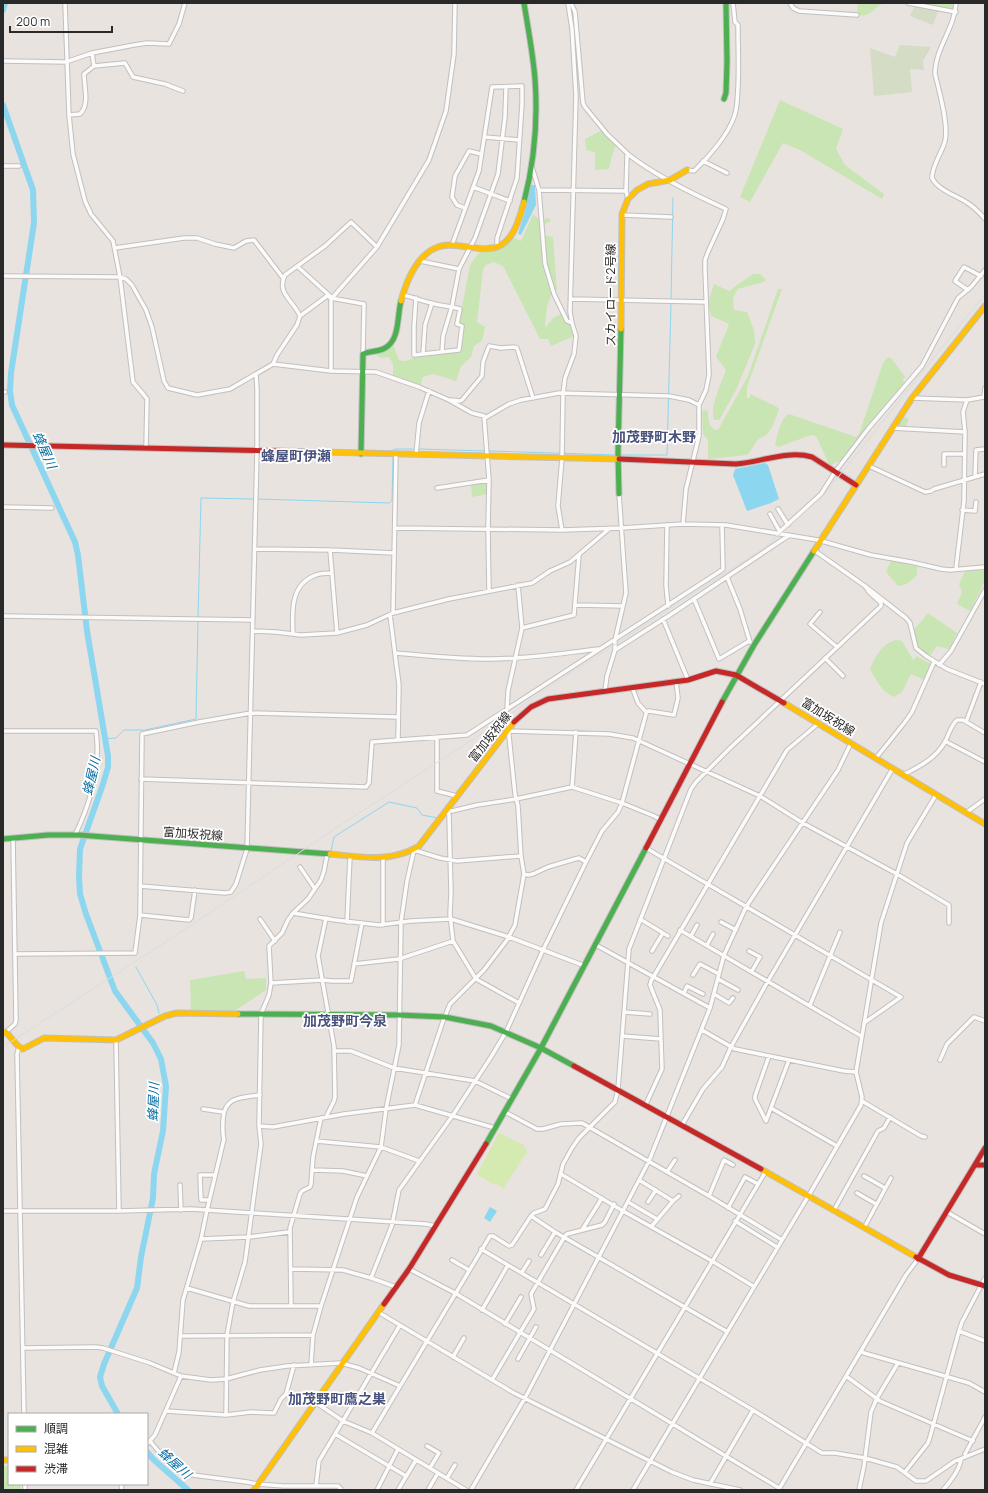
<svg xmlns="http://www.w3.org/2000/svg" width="988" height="1493" viewBox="0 0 988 1493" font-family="Manrope,'Noto Sans JP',sans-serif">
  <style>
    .green { fill: #c9e5b4 }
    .cemetery { fill: #d4dcc5 }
    .pitch { fill: #d5eab1 }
    .water { fill: #8dd6ef }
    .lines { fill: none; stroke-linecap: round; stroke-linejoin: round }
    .stream { stroke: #8dd6ef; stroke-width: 1 }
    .river { stroke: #8dd6ef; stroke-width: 6 }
    .street-casing { stroke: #c1bfc0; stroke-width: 5.5 }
    .fast-casing { stroke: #c1bfc0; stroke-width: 7 }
    .slow-casing { stroke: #c1bfc0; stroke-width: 7 }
    .jam-casing { stroke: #c1bfc0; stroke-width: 7 }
    .street { stroke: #fcfbfa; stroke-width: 3.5 }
    .fast { stroke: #4caf50; stroke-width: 5 }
    .slow { stroke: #ffc107; stroke-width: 5 }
    .jam { stroke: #c62828; stroke-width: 5 }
    .rail { stroke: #dcdcde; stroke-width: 1 }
    .labels { text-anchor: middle; stroke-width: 3.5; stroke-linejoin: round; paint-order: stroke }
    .street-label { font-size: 12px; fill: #292929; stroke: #fff }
    .water-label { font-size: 13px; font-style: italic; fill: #056da1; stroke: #fff }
    .quarter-label { font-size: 14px; font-weight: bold; fill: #47517c; stroke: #fff }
  </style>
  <rect width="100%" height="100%" fill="#e8e3de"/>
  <!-- green -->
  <path class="green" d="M858,3h27c-13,4 -11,14 -28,12z
    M908,3h48v9z
    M780,100l63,29 -7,20 9,16 39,29 -2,5 -82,-49 -17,-7 -33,59 -10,-5z
    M601,131l15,14 -4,11 -3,13 -14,1v-18l-9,-2 -1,-11z
    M533,214l7,6 9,-2 2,3 -8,4 1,10 9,2 4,53 -5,3 -5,13 -2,20 1,1 7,-9 8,-4 5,9 5,1 4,13h-3l-21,9 -3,-7h-8l-37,-73 -9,-4 -8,3 -3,5 -6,52 8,5 -3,14 -8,5 -3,11 -10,9 -5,15 -23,-7 -10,3 -3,9 -27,-8v-14l-4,-7 -8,1 -5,-3 9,-4 8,-6 6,15c9,3 10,-1 18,-4 10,-3 32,-3 44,-4l3,-27 -5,-2 11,-58 10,-14c15,-1 21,-1 32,-14l9,4z
    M753,274h7l6,6 -2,2 -26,7 -5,9 1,12 13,2 7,18 1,14 -19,46 -17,30h-5c-5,-12 8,-38 12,-50l-10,-13 13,-33 -18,-8 -3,-13 6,-19 15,7z
    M778,289h4l-35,98v11h3v-4l27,13 2,2c-3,8 -6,20 -13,26 -2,2 -6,2 -8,5 -5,4 -6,11 -11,15l-39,4v-19l-5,-6 -1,-22 3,-2 3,1c0,7 0,18 10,19l30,-54z
    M888,357l4,2 13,18 -2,2 1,4 -58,72 -7,6 -8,4 -2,-1 -13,-28 -5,-1 -30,11 -3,1 -3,-3c3,-9 5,-26 14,-30l67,23 3,-3 24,-71z
    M902,416l7,3 -4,9 -9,-2z
    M488,483v11l-16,3 -1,-12z
    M891,561l26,5v9c-7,7 -10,10 -19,11l-12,-14z
    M981,570l4,1v10l-15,30 -13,-7 5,-12 -3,-8 6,-13z
    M928,613l29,20 -8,16 -12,-3 -8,11c-10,-8 -14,-12 -17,-25z
    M897,640l5,1 10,17 2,2 2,-4 15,8 -7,16 -13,-6 -9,18 -8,5c-13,-6 -17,-16 -24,-28 5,-12 13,-27 27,-29z
    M244,971l2,8 20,-1v12l-33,22 -42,1 -1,-33z
    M3,1466h6v18h12v6h-18z"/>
  <!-- cemetery -->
  <path class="cemetery" d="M915,5l23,6 -5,14 -23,-9z
    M900,45l31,2 -8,14 1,9 -14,-1 2,23 -38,4 -4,-48 25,9z"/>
  <!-- pitch -->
  <path class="pitch" d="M499,1133l25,12 3,7 -24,37 -7,-6 -2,2 -17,-11z"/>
  <!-- water -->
  <path class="water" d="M531,185h4l1,20 -15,30 -3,-1 8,-26z
    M765,463l3,2 11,34 -8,4 -24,8 -14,-36 2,-6z
    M490,1207l7,4 -7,11 -6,-4z"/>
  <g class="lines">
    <!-- stream -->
    <path class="stream" d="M671,299l2,-101
      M419,449l67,2
      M393,450l2,-1h21
      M489,451l127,4
      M621,455h46l4,-152
      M257,499l132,4 3,-3 1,-43
      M198,618l3,-120 53,1
      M105,739l11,-1 8,-8h21l51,-11 2,-98
      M331,851l3,-14 55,-35 28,6 5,7 16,3
      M136,967l21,38 2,8
      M878,1326l32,-54
      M849,1376l10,-18
      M834,1400l13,-21"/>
    <!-- river -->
    <path class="river" d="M3,10l2,-7
      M3,105l30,85 1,33 -23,150 -1,18 2,14 63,137 3,13 9,76 21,125v11l-5,17 -23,65 -1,27 1,18 6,20 29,77 38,52 8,16 5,27 -3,45 -9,43 -1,24 -12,59 -4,31 -33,76 -4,13 2,9 16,28
      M147,1452l7,8 34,30"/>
    <defs>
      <path id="street" d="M65,3l4,112 4,39 12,47 6,13 22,27 7,36 13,105 11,13 3,4 -1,49
        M571,3l4,9 8,91 2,4 22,27 22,21
        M790,3l3,5 6,3 58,4
        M908,3l48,9
        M956,3c-1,25 -21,45 -21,71 4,16 14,51 10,67 -3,12 -13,24 -13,37 6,12 23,17 34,24 7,4 13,10 19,17
        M92,53l2,13
        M3,61l63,1 26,-9 42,-8 13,-2 22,1 10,-20 6,-21
        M69,115l11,-1c10,-9 4,-28 4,-40l10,-8 31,-3 8,14 32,7 18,7
        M485,137l34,3
        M703,161l24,12
        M3,166h16
        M532,167l7,23 6,74 9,30 13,27 5,2
        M687,170l7,1c14,-13 34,-36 40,-54 4,-10 3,-20 4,-30 1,-21 0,-41 0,-62l-3,-3 -2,-19
        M473,187l37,14
        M539,190l87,1
        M628,199l-2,-8 1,-35 2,-1c27,21 66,40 97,54l-3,10 -15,33 -3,8v9l4,106 -3,15 -7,15v31l-13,53 -3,35
        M465,208l-8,-3 -5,-8 3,-21 14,-25 12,3
        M622,215l49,2
        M452,245l27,-74 13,-84 30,-1v18l-5,74 -20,60v9
        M115,248l69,-10h13l18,6 19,4 12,-7 8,-1 29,38
        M420,261l39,8
        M297,266l33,30
        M3,276l117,1 6,2 6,6 14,25 6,17 12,54 4,7 29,7 33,-6 43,-25 58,7 45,1 43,15 30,13 23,13 12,3 5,64 -1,49 1,62
        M968,290l-13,-9 9,-14 17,9
        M403,295c10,2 19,6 28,8 10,3 19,3 29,6l-3,15 5,2 -3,24 -45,5v-29l2,-28
        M332,298l45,-51 52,-87 17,-49 8,-57 1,-51
        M571,299l135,3
        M300,316c-7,-16 -24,-23 -15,-41l40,-29 26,-24 26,25
        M442,352l1,-16 9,-30 7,-37 16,-31 23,-64 7,-57 1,-30
        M423,354l2,-29 7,-22
        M273,364l4,-9 20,-30 3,-9 27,-20 4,2 33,6 -1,50
        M331,371v-73
        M3,392h2
        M912,398l55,2 17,-3 1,-9
        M451,400l9,1 2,-1 20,-24 1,-14 6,-16 12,2 13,-1 3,1 16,50
        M485,418l24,-14 12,-4 38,-7 110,3 20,4 10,5
        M892,428l73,4
        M416,455l3,-32 10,-32
        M944,465v-11h20
        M869,466l56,26 6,-1 3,-2 51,-15
        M975,477l1,-27 9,-1
        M437,488l52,-8
        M3,507l49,1
        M778,509l10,16
        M962,510l13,1 1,-9
        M770,514l10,18
        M667,525l-1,60 2,21
        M395,528l167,2 60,-2 61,-4 43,1 92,15 53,15 40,7 30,7 9,1 35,-3
        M562,530l-4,-24 4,-48 1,-64 2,-16 9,-24 2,-18 -4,-13 -2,-11 6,-216 -4,-67 -4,-26
        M777,534l44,-40 14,-22 33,-43 54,-63 36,-68 13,-11 14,-17
        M255,549l75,1 64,3
        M330,550l7,83
        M815,551l50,35 41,32 4,5 6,25 10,8 21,13 38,15
        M956,568l8,-67 1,-69 -2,-20 4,-12
        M727,577l13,32 10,33
        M694,599l25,60 30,-18
        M576,605l47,1
        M820,612l-10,12 27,23
        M393,613l3,-159
        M390,615l9,70 -1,54
        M3,616l250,4
        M663,619l25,61
        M522,628l52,-13 5,-60
        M253,631l23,1 25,3 36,-2 30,-8 26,-12 56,-14 83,-16 18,-12 20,-9 39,-33
        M293,634c-1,-22 -3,-50 23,-59 5,-2 11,-2 16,-2
        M615,650l55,-35 118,-79
        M395,653c32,3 63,6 95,6 36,0 73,-6 109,-10
        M825,658l18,18
        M939,665l12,-14 34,-61
        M605,690l2,-14 8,-26v-10l11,-47 -7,-99
        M507,710l1,-19 14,-63 -4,-43
        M646,712l3,-1 25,4 4,-17 -2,-17
        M966,722l15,-40
        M3,731h93c5,36 -5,71 -21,104
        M509,731l100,3 24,4 127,58 43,27 94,51 52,31v18
        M437,737v54l20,5
        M945,741l40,21
        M876,758l29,-36 7,-10 22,-50
        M903,775c17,-9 32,-16 42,-33 4,-8 6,-17 12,-22h6l22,13
        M141,779l225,8 3,-4 3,-41 95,-7 252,-163 4,-3 -1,-44
        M572,787l4,-55
        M967,812l18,-13
        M646,848l255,149 -37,26
        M300,867l15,22
        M524,874l4,1 5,-1 15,-7 27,-8 4,-1 7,4
        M140,886l85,7 6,-1 5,-8 11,-35 10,-398v-62l-1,-15
        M293,913l42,7 44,5 32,-4 40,-2 58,18 76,29
        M140,915l49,5 2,-2 4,-28
        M326,918l-8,38 16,90 1,51 -1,4 -7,14v2
        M260,919l15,22
        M640,919l28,17
        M347,922l3,-66
        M721,922l15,8
        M383,925v-67
        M680,930l181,106
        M691,936l6,-11
        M596,945l114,63
        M707,945l6,-11
        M652,951l11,-18
        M749,951l11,6 -8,14
        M15,954l120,-1 5,-38 2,-181 57,-12 52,-9 147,4
        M354,964l45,-5 54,-18
        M693,975l7,-11 19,10
        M718,979l20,11
        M271,983l52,-3 9,1h19l11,-58
        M684,993l3,-7 16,8
        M714,994l15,9 4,-5
        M519,1003l-43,-24 -23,-38 -3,-27 1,-22 -2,-77 -2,-5 5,1 25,-6 39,-6 56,-12 50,16 32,13 7,4
        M810,1005l30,-73
        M624,1012l26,2
        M702,1030l33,19 109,22 12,1
        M6,1032l9,-8 1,-4 -3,-182
        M622,1036l39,3
        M116,1040l3,171
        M19,1047l-2,7 7,360
        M335,1051h16l43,17 81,13 37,18
        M769,1056l-14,40v3l11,22 23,-61
        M940,1060l7,-16 27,-27 11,4
        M862,1101l59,35 4,1
        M646,1104l16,-35 -2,-59 -10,-25 1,-4 136,-231 32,-27
        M415,1105l28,-84 7,-17 34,-34 23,-30 8,-15 9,-51 -3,-18 -3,-50 -3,-12 -6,-58 -1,-14 -3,-10
        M771,1108l66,38
        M203,1109l20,3
        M505,1112l32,17h6l18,-5 21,-1 127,73 73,44
        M682,1125l21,-36 19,-22 9,-20 37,-66 125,-213
        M259,1126l14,1 71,-13 71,-9 80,23
        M316,1141l65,6 38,14
        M312,1170l31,1 24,5
        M667,1172l8,-12
        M561,1174l62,37 89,50 41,25
        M864,1176l21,12
        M639,1180l34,21 6,-5
        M180,1185l1,25
        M857,1193l19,11
        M709,1196l15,-36 9,5
        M209,1200h-8l-1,-25h15
        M628,1202l29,17
        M648,1202l8,-12
        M728,1208l17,-31 13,7
        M834,1210l44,-79 6,-3 6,-11
        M3,1211h116l72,-2 235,15 10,2
        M947,1212l38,22
        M531,1216l24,16 171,99
        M735,1221l42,26
        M651,1227l22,-26
        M864,1228l27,-50
        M582,1230l20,-32
        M201,1239l48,-2 40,-5
        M481,1249l272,161 69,43h13l30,5 32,9 19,14h10l29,-20 30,-12
        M541,1255l14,-23
        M452,1260l17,10
        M291,1269l52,1 28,8 25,9
        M409,1269l46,24 324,195
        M522,1272l7,-11
        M371,1278l21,-53 7,-35 54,-75 38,-58 15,-25 37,-82 43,-88 16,-31 16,-19 4,-9 24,-89v-2l-8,-9 -6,-16
        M187,1288l62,18h72
        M291,1306l-1,-78 10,-34 2,-3 8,-4 1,-3 2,-27 8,-39
        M482,1310l26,-45
        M378,1312l136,81 158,79 21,8 47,10
        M505,1324l16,-27
        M959,1331l26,10
        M180,1336l133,-1
        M23,1348l73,-1 7,1 47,15 31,13 30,4 15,-1 34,-9 27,-4 54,-3 18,5 41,18
        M861,1351l3,2 105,30 16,9
        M453,1357l11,-19
        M518,1359l18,-32
        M311,1365l2,-30 8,-29 36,-109 24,-50 5,-38 13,-64 2,-123 6,-41 7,-31 26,8 17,3 64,-5
        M174,1373l5,-21 4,-52 18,-61 6,-29 17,-71c-2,-6 -1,-13 -1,-19 1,-24 18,-22 37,-25
        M846,1376l34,25 93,40
        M492,1380l42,-71 -3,-15 34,-58 2,-2 35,-9 3,-3 9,-18
        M315,1402l28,19 29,12 94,57
        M166,1411l60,4 25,-3 23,1 7,-14 5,-5 8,-29
        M226,1415l1,-80 6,-33 12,-40 16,-118 -2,-18 2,-112 8,-19 2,-12 -2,-37 13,-13 6,-13 5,-7 15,-14 13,-19 3,-9 3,-16
        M372,1433l118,-197h3l16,10 3,-1 19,-29 3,-3 11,-4 13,-25 5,-20 9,-16 7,-10 36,-36 3,-13 11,-140 62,-160 5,-7 33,-33 152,-143v-3l-12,-11 -4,-6
        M335,1434l71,42
        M150,1441l10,12 15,15 10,6 62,8 10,2 27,2h54l4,4
        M147,1444l8,-9 26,-59
        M427,1446l12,7 -9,15
        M966,1456l-1,-2 20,-37
        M905,1472l23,-29 2,-6 29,-106 3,-9 23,-44
        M447,1478l8,-13
        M25,1484v6
        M121,1484l1,6
        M710,1484l43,-74
        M316,1486l3,-25 81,-136
        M779,1489l127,-214 12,-16
        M377,1490l21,-41
        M398,1490l18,-30
        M428,1490l10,-17
        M471,1490l54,-92 124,-237 61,-153 14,-53 22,-48 92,-137 13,-27
        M576,1490l190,-319
        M633,1490l176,-295 52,-90 1,-8 -6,-25 25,-149 26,-80 29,-48
        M859,1490l5,-24 7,-54 6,-14 21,-35
        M943,1490c7,-8 17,-20 18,-31"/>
      <path id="fast" d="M724,99l2,-6 1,-31 -1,-59
        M524,202c10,-39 14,-82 11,-123 -2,-25 -7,-51 -11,-76
        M361,454l2,-100c7,-3 15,-2 22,-6 15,-8 12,-32 16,-47
        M619,494l-1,-41 3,-124
        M722,702l32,-57 60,-94
        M3,839l45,-4h31l251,19
        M238,1014l161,1 46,2 46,9 50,22 33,18
        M486,1144l55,-96 105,-200"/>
      <path id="slow" d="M401,301c5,-19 16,-47 37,-54 9,-4 21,-1 30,0 11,1 23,4 33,-2 14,-8 19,-29 23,-43
        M621,329l1,-115 6,-15 9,-9 11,-6 22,-4 17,-10
        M279,451l340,8
        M814,551l98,-153 73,-92
        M784,703l201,121
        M330,854c31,3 62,9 89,-8l95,-124
        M3,1033l3,-1 12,14 5,3 21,-11 72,2 49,-24 12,-3 61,1
        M761,1169l155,88
        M3,1460h6
        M254,1490l130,-186"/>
      <path id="jam" d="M3,445l276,6
        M619,459l117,5c25,-2 52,-14 76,-7l44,28
        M514,722l17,-15 17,-8 140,-19 28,-9 20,4 48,28
        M646,848l76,-146
        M574,1066l187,103
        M975,1165h10
        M916,1257l33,18 36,11
        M918,1259l67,-111
        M384,1304l25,-35 77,-125"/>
    </defs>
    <!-- street casing -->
    <use href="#street" class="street-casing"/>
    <!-- fast casing -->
    <use href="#fast" class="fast-casing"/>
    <!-- slow casing -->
    <use href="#slow" class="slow-casing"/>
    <!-- jam casing -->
    <use href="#jam" class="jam-casing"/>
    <!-- street -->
    <use href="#street" class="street"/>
    <!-- fast -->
    <use href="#fast" class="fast"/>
    <!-- slow -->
    <use href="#slow" class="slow"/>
    <!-- jam -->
    <use href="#jam" class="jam"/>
    <!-- rail -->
    <path class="rail" d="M3,1047l178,-115 161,-108 158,-102 40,-29 224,-145 59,-52 162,-202"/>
  </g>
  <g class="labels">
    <!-- street labels -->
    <g class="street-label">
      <text transform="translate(611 295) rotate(-90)" y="4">スカイロード2号線</text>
      <text transform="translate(828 717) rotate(32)" y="4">富加坂祝線</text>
      <text transform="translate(490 737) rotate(-52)" y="4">富加坂祝線</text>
      <text transform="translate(193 834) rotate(4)" y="4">富加坂祝線</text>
    </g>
    <!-- water labels -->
    <g class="water-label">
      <text transform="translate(45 450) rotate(66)" y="5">蜂屋川</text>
      <text transform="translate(91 776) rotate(-77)" y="5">蜂屋川</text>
      <text transform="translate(153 1102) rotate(-88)" y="5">蜂屋川</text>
      <text transform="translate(175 1463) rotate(42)" y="5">蜂屋川</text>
    </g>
    <!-- quarter labels -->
    <g class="quarter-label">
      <text x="654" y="442">加茂野町木野</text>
      <text x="296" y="461">蜂屋町伊瀬</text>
      <text x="345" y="1026">加茂野町今泉</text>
      <text x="337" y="1404">加茂野町鷹之巣</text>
    </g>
  </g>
  <!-- border -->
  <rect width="988" height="1493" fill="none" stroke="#292929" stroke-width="8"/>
  <!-- legend -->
  <rect x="8" y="1413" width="140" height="72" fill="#ffffff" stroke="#a9a9a9"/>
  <rect x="16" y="1426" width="20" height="6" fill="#4caf50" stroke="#a9a9a9"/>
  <text x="44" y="1433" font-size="12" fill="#292929">順調</text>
  <rect x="16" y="1446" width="20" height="6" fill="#ffc107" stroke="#a9a9a9"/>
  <text x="44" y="1453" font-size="12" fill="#292929">混雑</text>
  <rect x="16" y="1466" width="20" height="6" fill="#c62828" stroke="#a9a9a9"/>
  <text x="44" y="1473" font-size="12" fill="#292929">渋滞</text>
  <!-- scale -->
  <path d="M10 26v6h102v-6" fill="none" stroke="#292929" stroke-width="2"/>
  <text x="16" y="26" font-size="12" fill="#292929" stroke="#ffffff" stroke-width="3" paint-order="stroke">200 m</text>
</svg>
